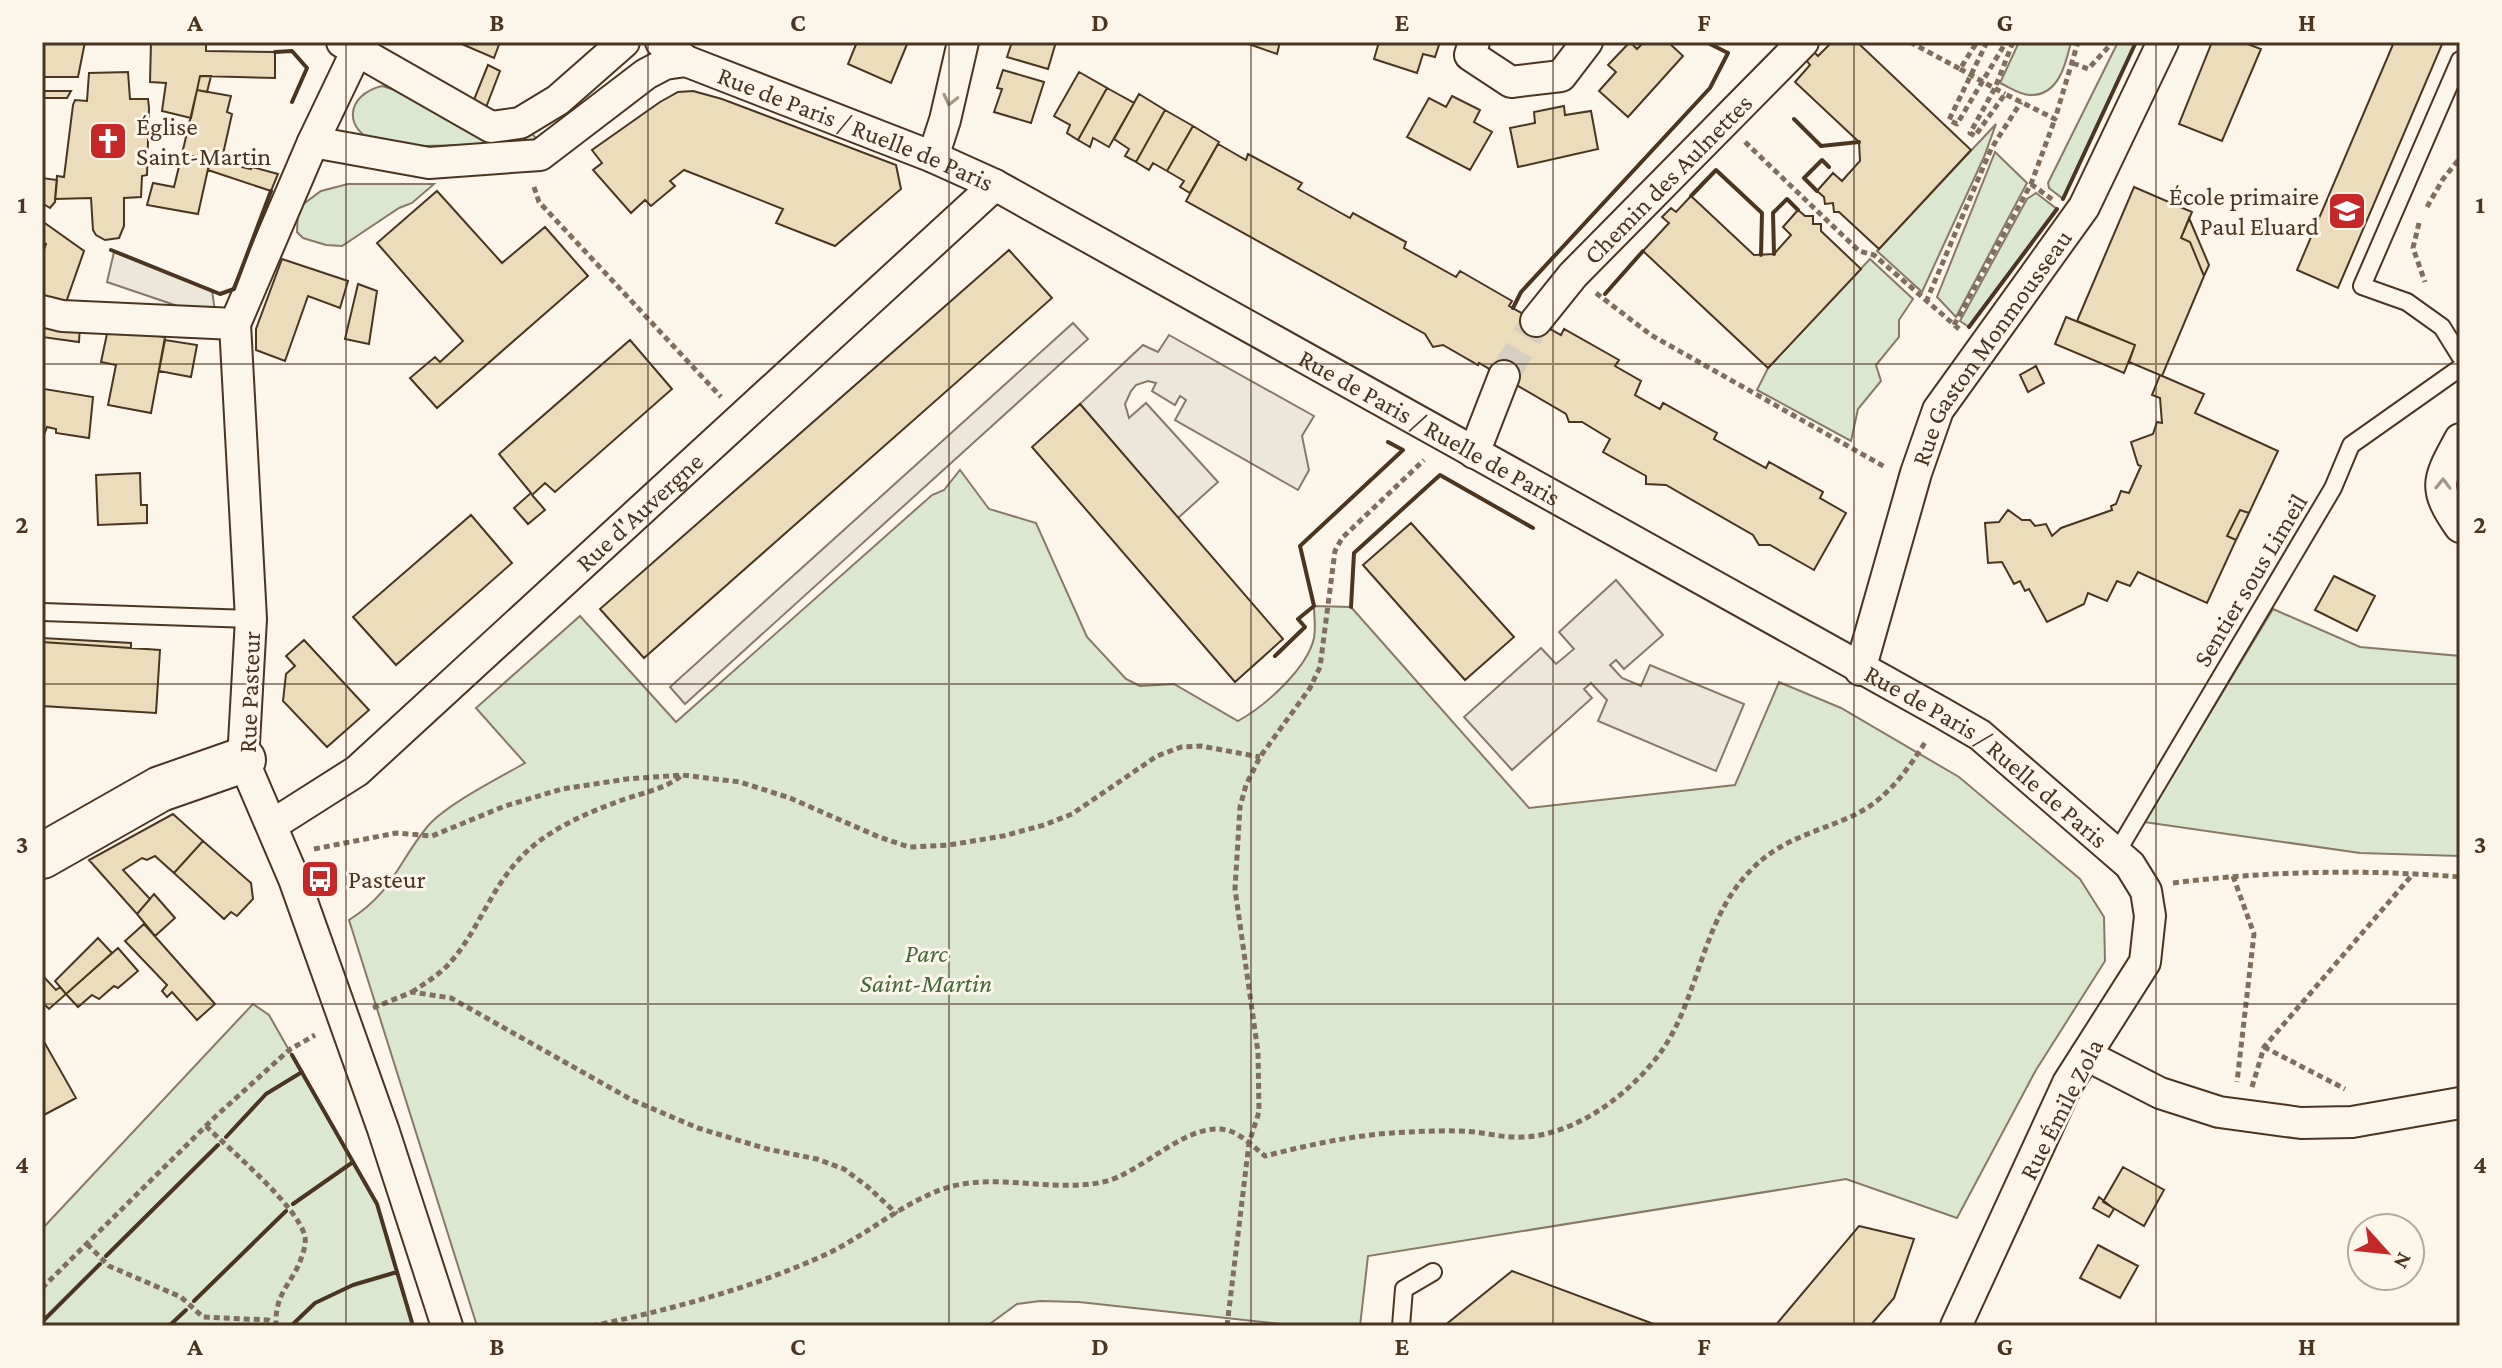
<svg xmlns="http://www.w3.org/2000/svg" width="2502" height="1368" viewBox="0 0 2502 1368" font-family="'Crimson Pro',serif">
  <style>
    .green { fill: #dce7d0; stroke: #887966; stroke-width: 2 }
    .parking { fill: #ede7d9; stroke: #887966; stroke-width: 2 }
    .building { fill: #ecdcbc; stroke: #4a3520; stroke-width: 2 }
    .lines { fill: none; stroke-linecap: round; stroke-linejoin: round }
    .street-tunnel { stroke: #d8cfc1; stroke-width: 30; stroke-dasharray: 30 15; stroke-linecap: butt }
    .lane-casing { stroke: #4a3520; stroke-width: 20 }
    .street-casing { stroke: #4a3520; stroke-width: 34 }
    .secondary-casing { stroke: #4a3520; stroke-width: 48 }
    .path { stroke: #7f6f5c; stroke-width: 5; stroke-dasharray: 6 4; stroke-linecap: butt }
    .lane { stroke: #fbf6e9; stroke-width: 16 }
    .street { stroke: #fbf6e9; stroke-width: 30 }
    .secondary { stroke: #fbf6e9; stroke-width: 44 }
    .wall { stroke: #4a3520; stroke-width: 4 }
    .oneway { stroke: #a29684 }
    .grid { fill: none; stroke: #4a3520; stroke-width: 2; stroke-opacity: 0.55 }
    .labels { text-anchor: middle; stroke-width: 6; stroke-linejoin: round; paint-order: stroke }
    .poi-label { font-size: 26px; fill: #4a3520; stroke: #fbf6e9; text-anchor: start }
    .street-label { font-size: 26px; fill: #4a3520; stroke: #fbf6e9 }
    .park-label { font-size: 26px; font-style: italic; fill: #436837; stroke: #fbf6e9 }
    .neatline { fill: none; stroke: #4a3520; stroke-width: 3 }
    .grid-label { font-size: 26px; text-anchor: middle; font-weight: bold; fill: #4a3520 }
  </style>
  <rect width="100%" height="100%" fill="#fbf6e9"/>
  <!-- green -->
  <path class="green" d="M2019,42h52c-5,21 -12,54 -41,53 -10,0 -21,-8 -30,-12z
    M2118,42h18l-73,157 -14,-11 -1,-5z
    M382,86l149,47 6,6 -19,6c-31,0 -63,0 -94,1 -14,0 -31,2 -44,-2 -38,-13 -35,-49 2,-58z
    M1996,124l-12,33 -62,135 -45,-41z
    M1995,152l32,31 -71,134 -19,-20z
    M348,184h86l-22,19 -13,5 -57,38 -16,-1 -23,-7 -6,-6 1,-24 23,-17z
    M2036,193l21,16 -88,118 -9,-6 67,-122z
    M1870,259l43,40 -14,21v17l-23,28 5,16 -23,28 -7,32 -94,-51 11,-22z
    M960,470l29,39 47,14 51,114 39,42 14,7 34,-2 64,37c27,-15 69,-52 76,-83 2,-10 0,-23 0,-32l37,1 178,201 206,-23 44,-103 62,26 118,69 121,102 24,38 1,44 -69,109 -79,148 -111,-39 -478,77 -8,70h-61l-220,-24 -39,-1 -23,3 -30,22h-510l-128,-406c44,-28 48,-56 78,-93 18,-22 72,-49 98,-64l-49,-55 104,-92 96,106 256,-227 12,-5z
    M2273,609l87,38 100,9v200l-100,-3 -216,-31z
    M253,1004l16,11 108,189 36,122h-371v-97z"/>
  <!-- parking -->
  <path class="parking" d="M114,252l98,38 4,29 -109,-37z
    M1073,323l15,16 -403,365 -15,-17z
    M1169,335l145,81 -12,20 7,34 -11,20 -123,-70 11,-20 -6,-4 -5,9 -23,-14 4,-8 -8,-2 -12,4 -5,6 -6,13 4,14 17,-15 72,79 -40,36 -98,-114 63,-59 15,7z
    M1616,580l47,55 -39,34 -8,-9 -6,5 12,13 19,8 9,-21 94,39 -28,67 -118,-50 9,-21 -16,-17 -7,6 8,9 -80,72 -48,-53 77,-69 15,16 18,-15 -15,-17z"/>
  <!-- building -->
  <path class="building" d="M42,42h43l-7,35h-36z
    M151,42h55v9l69,1v26l-75,-2 -9,42 -29,-7 4,-28 -16,-1z
    M457,42h43l-6,16z
    M857,42h51l-17,41 -43,-19z
    M1012,42h44l-8,27 -41,-12z
    M1243,42h37l-3,12z
    M1379,42h61l-5,15 -12,-3 -6,19 -43,-14z
    M1630,42l7,7 7,-7h24l15,14 -55,61 -29,-26 17,-19 -8,-7z
    M1832,42h25l114,108 -92,99 -40,-37h-5l-1,-9 -8,1 -1,-7 -7,-6 16,-18 9,8 18,-20 -1,-19 -64,-60 15,-17 -4,-5 8,-8 4,4z
    M2212,42h30l19,7 -39,92 -43,-17z
    M2394,42h49l-105,246 -41,-18z
    M488,65l12,6 -15,39 -12,-8z
    M1003,70l41,12 -13,41 -37,-11 8,-23 -5,-1z
    M128,72l2,27h18l1,9 -2,67 -5,1 -1,21 -17,1v28l-5,12 -14,2 -9,-5 -3,-5 -2,-32 -36,1 2,-23 7,1 9,-72 2,-5 12,1 2,-28z
    M1079,72l28,16 -29,52 -11,-7 3,-8 -16,-9z
    M200,76h11l-4,16 -10,-2z
    M1107,88l27,15 -25,44 -16,-9 -3,9 -12,-7z
    M197,90l34,6 -4,16 5,2 -11,49 -39,-9z
    M42,91h29l-4,7h-25z
    M693,91l29,8 174,66 5,24 -66,57 -59,-23 7,-14 -99,-39 -14,11 5,5 -24,20 -6,-6 -14,13 -38,-43 9,-7 -10,-13 68,-48 18,-10z
    M1139,94l26,16 -29,52 -11,-6 4,-7 -15,-10z
    M1452,96l28,14 -6,12 18,10 -22,38 -63,-33 22,-39 17,9z
    M1564,106l1,9 26,-4 7,38 -80,18 -8,-39 25,-5 -1,-11z
    M1165,110l28,16 -26,45 -14,-8 -4,7 -13,-8z
    M1193,126l26,16 -29,51 -10,-6 4,-6 -17,-10z
    M1218,144l28,16 2,-6 54,29 -4,6 52,29 3,-5 53,29 -2,6 52,29 4,-6 52,30 -3,5 52,29 3,-6 55,31 -4,6 26,15 -6,14 25,14 3,-6 54,30 -3,6 52,29 3,-6 54,30 -3,6 26,15 -32,57 -44,-25h-11l-6,-10 -87,-50 -20,-1v-8l-43,-24 7,-13 -28,-17h-13l-3,-8 -87,-51 -1,2 -35,-20 -10,2 -8,-13 -239,-133z
    M182,154l28,6 -12,54 -51,-9 6,-22 21,4z
    M210,160l41,9 1,-2 26,7 -7,17 -63,-21z
    M42,178l15,2 -2,22 -5,6 -8,-5z
    M2134,187l58,25 -11,26 9,4 14,34 -42,100 -33,-14 6,-17 -58,-24z
    M437,191l65,72 43,-36 43,49 -151,132 -27,-30 25,-21 5,5 23,-21 -86,-98z
    M1691,196l63,59 20,-1 17,-19 -8,-8 15,-17 7,6h8v8h8v7l40,38 -93,99 -125,-117 26,-28 -7,-6 9,-9 5,4z
    M2189,218l20,47 -5,11 -14,-34 -9,-4z
    M42,221l42,30 -20,57 -22,-5v-48l4,-11 -4,-2z
    M1009,250l43,48 -408,360 -44,-49z
    M282,259l66,22 -8,27 -32,-12 -23,65 -29,-11v-21z
    M358,284l19,7 -8,53 -24,-5z
    M2066,317l69,28 -11,28 -69,-29z
    M42,321l38,4 -1,17 -37,-5z
    M108,329l57,8 -14,76 -43,-8 8,-40 -15,-3z
    M165,340l32,5 -6,32 -32,-6z
    M630,340l42,49 -117,103 -10,-9 -13,12 13,15 -17,14 -14,-16 17,-15 -32,-39z
    M2036,366l8,17 -16,9 -8,-17z
    M2160,375l44,19 -9,19 83,38 -29,62 -9,-3 -13,26 9,4 -29,63 -69,-31 -8,14 -13,-5 -10,20 -19,-8 -4,11 -37,18 -18,-33 -4,2 -5,-10 -6,3 -12,-22 -14,1 -3,-40 14,-1 9,-12 14,10h8l5,6 11,-2 6,12 9,-8 51,-18 -1,-4 5,-2 5,-13 8,2 12,-27 -3,-1 -7,-23 22,-8 4,-12 5,1 -2,-25 -8,-3z
    M42,376l2,13 49,8 -4,41 -33,-5v-4l-9,-2 -5,13z
    M1080,404l203,235 -48,43 -203,-235z
    M140,473l1,32h6v18l-49,2 -2,-50z
    M2240,510l9,3 -13,27 -9,-4z
    M471,515l41,48 -116,102 -43,-48z
    M1411,523l103,114 -49,43 -102,-115z
    M2334,576l41,20 -18,35 -42,-21z
    M42,638l89,5v5l-89,-6z
    M304,640l65,70 -42,37 -44,-46 3,-27 9,-8 -9,-10z
    M42,642l118,8 -4,63 -114,-7z
    M173,814l30,27 -29,32 -19,-17 -8,4 -5,-2 -19,12 27,29 -13,15 -48,-54z
    M203,841l48,42 2,16 -16,17 -6,-4 -7,7 -50,-46z
    M154,894l21,24 -20,18 -18,-22z
    M144,924l71,80 -18,16 -25,-28 -5,5 -5,-6 5,-6 -42,-44z
    M98,938l14,15 -46,41 -11,-13z
    M118,948l20,23 -20,17 -4,-2 -15,13 -7,-4 -14,12 -12,-13z
    M42,975l14,15 4,-3 6,7 -17,15 -7,-7z
    M43,1040l33,58 -34,18v-75z
    M2123,1167l41,23 -20,36 -41,-24z
    M2099,1197l15,12 -5,8 -16,-9z
    M1859,1226l55,13 -20,59 -24,28h-95z
    M2098,1245l40,21 -18,32 -40,-20z
    M1512,1271l147,55h-215z"/>
  <g class="lines">
    <!-- street-tunnel -->
    <path class="street-tunnel" d="M1504,376l32,-55"/>
    <defs>
      <path id="lane" d="M2460,60l-98,226 45,16 35,25 18,29
        M42,612l209,7
        M2117,852l216,-364 18,-43 109,-77
        M1401,1326l3,-37 29,-17"/>
      <g id="street">
        <path d="M342,42l149,85 29,-4 38,-23 66,-58"/>
        <path id="s1" d="M661,42l25,19 247,96 62,28 947,528 38,22 150,130 16,26 4,25 -5,46 -77,121 -112,243"/>
        <path d="M1474,42l-4,13 41,27 50,-6 26,-34"/>
        <path d="M357,50l-44,92 -78,182 16,295 -8,141 51,119 89,250 64,197"/>
        <path d="M313,142l116,21 111,-8 106,-81 19,-10 21,-3"/>
        <path d="M933,157l12,-37 18,-78"/>
        <path d="M42,311l20,5 173,8"/>
        <path id="s2" d="M1536,321l37,-46 230,-233"/>
        <path d="M2460,439c-22,41 -28,48 0,88"/>
        <path d="M1474,453l30,-77"/>
        <path id="s3" d="M1860,670l56,-197 22,-63 146,-203 79,-165"/>
        <path id="s4" d="M272,825l85,-54 638,-586"/>
        <path d="M2086,1055l74,38 59,19 82,11 51,-1 108,-19"/>
      </g>
      <path id="secondary" d="M42,856l118,-67 83,-29"/>
    </defs>
    <!-- lane casing -->
    <use href="#lane" class="lane-casing"/>
    <!-- street casing -->
    <use href="#street" class="street-casing"/>
    <!-- secondary casing -->
    <use href="#secondary" class="secondary-casing"/>
    <!-- path -->
    <path class="path" d="M1910,42l50,27 17,-27
      M1987,42l-38,78 8,4 49,-82
      M2013,42l-18,46 -25,45 5,3 30,-42 50,25 23,-77
      M2073,63l15,6 25,-27
      M1960,69l45,25
      M1745,142l114,109 15,4 85,74
      M2031,184l22,16
      M534,187l5,15 182,195
      M2427,207l16,-28 17,-21
      M2419,223l-6,25 12,34
      M1596,293l55,42 234,132
      M1926,302l65,-153 30,-47
      M1954,325l77,-141 24,-65
      M314,849l82,-16 36,3 73,-30 57,-17 65,-10 55,-4 58,7 50,16 89,39 30,10 40,-2 54,-9 41,-11 28,-11 85,-58 24,-9 20,-1 59,11
      M2233,876l21,58 -17,148
      M2173,883c94,-12 193,-14 287,-6
      M412,992c12,-8 25,-16 35,-26 34,-36 44,-85 86,-120 27,-22 59,-35 92,-47 21,-7 39,-10 56,-23
      M373,1008l39,-16 39,6 181,102 66,28 69,21 50,10 27,10 24,18 29,27
      M2264,1047l81,42
      M2252,1087l12,-40 149,-173
      M206,1126c24,24 93,81 99,111 1,5 -1,14 -3,19 -8,26 -27,35 -26,68
      M87,1244l22,22 72,31 22,20 65,3 9,5
      M42,1288l173,-171 74,-67 26,-15
      M592,1326c76,-16 154,-36 226,-68 45,-19 82,-55 128,-70 50,-16 106,5 157,-6 39,-8 86,-64 127,-51 12,4 25,17 35,25 47,-12 94,-22 143,-24 22,-1 45,-2 67,0 16,2 31,6 48,5 54,-2 110,-45 140,-88 37,-55 39,-129 87,-178 29,-31 64,-38 100,-54 35,-15 57,-46 76,-76
      M1227,1326l22,-183 10,-31 -1,-60 -23,-163 5,-82 6,-22 14,-28 50,-69 10,-21 15,-116 7,-13 82,-78"/>
    <!-- lane -->
    <use href="#lane" class="lane"/>
    <!-- street -->
    <use href="#street" class="street"/>
    <!-- secondary -->
    <use href="#secondary" class="secondary"/>
    <!-- wall -->
    <path class="wall" d="M275,52l17,-1 15,17 -15,34
      M1794,119l27,27 38,-4
      M1817,191l-13,-13 18,-18 7,7
      M1691,196l25,-26 46,43 -1,42
      M2063,199l73,-157
      M111,250l109,44 14,-5 37,-98
      M1774,254l-1,-41 14,-14 11,11
      M1605,294l38,-43
      M1513,308l8,-16 189,-204 18,-35 -22,-11
      M1969,327l88,-118
      M1351,607l3,-54 86,-78 93,53
      M1275,656l30,-29 -7,-8 16,-13 -14,-60 103,-96 -15,-8
      M292,1055l85,149 36,122
      M226,1137l40,-43 36,-22
      M293,1204l60,-42
      M106,1256l112,-111
      M194,1301l92,-90
      M42,1322l58,-58
      M169,1326l17,-16
      M291,1326l24,-23 38,-18 44,-13"/>
  </g>
  <!-- one-way arrows -->
  <defs><path id="oneway-chevron" d="M-2-3.5L2.5 0L-2 3.5" fill="none" stroke-width="1.6" stroke-linecap="round" stroke-linejoin="round" transform="scale(2)"/></defs>
  <g class="oneway">
    <use href="#oneway-chevron" transform="translate(950 100) rotate(103)"/>
    <use href="#oneway-chevron" transform="translate(2443 484) rotate(-89)"/>
  </g>
  <!-- grid -->
  <path class="grid" d="M346,42v1284M648,42v1284M949,42v1284M1251,42v1284M1553,42v1284M1854,42v1284M2156,42v1284M42,364h2418M42,684h2418M42,1004h2418"/>
  <!-- icons -->
  <defs>
    <symbol id="church-square" viewBox="-11 -11 22 22"><rect x="-9" y="-9" width="18" height="18" rx="4" fill="#c62828" stroke="#fbf6e9"/><path d="M-1.2-6h2.4v3.5h3.3v2.4h-3.3V6h-2.4V-.1h-3.3v-2.4h3.3Z" fill="#fff"/></symbol>
    <symbol id="school-square" viewBox="-11 -11 22 22"><rect x="-9" y="-9" width="18" height="18" rx="4" fill="#c62828" stroke="#fbf6e9"/><path d="M0-5L7-2L0 1L-7-2ZM-4 1L0 2.5L4 1V4Q0 6-4 4Z" fill="#fff"/></symbol>
    <symbol id="bus-square" viewBox="-11 -11 22 22"><rect x="-9" y="-9" width="18" height="18" rx="4" fill="#c62828" stroke="#fbf6e9"/><path d="M-5-6H5V4H4V6H2V4H-2V6H-4V4H-5ZM-3.5-4V0h7V-4ZM-3.5 1.2v1.5H-2V1.2ZM2 1.2v1.5H3.5V1.2Z" fill="#fff"/></symbol>
  </defs>
  <g fill-rule="evenodd">
    <use href="#church-square" x="86" y="119" width="44" height="44"/>
    <use href="#school-square" x="2325" y="189" width="44" height="44"/>
    <use href="#bus-square" x="298" y="857" width="44" height="44"/>
  </g>
  <g class="labels">
    <!-- poi labels -->
    <g class="poi-label">
      <text x="136" y="135">Église<tspan x="136" dy="30">Saint-Martin</tspan></text>
      <text x="2319" y="205" text-anchor="end">École primaire<tspan x="2319" dy="30">Paul Eluard</tspan></text>
      <text x="348" y="888">Pasteur</text>
    </g>
    <!-- street labels -->
    <g class="street-label">
      <text dy="9" stroke="none"><textPath href="#s1" startOffset="214">Rue de Paris / Ruelle de Paris</textPath></text>
      <text dy="9" stroke="none"><textPath href="#s2" startOffset="194">Chemin des Aulnettes</textPath></text>
      <text dy="9" stroke="none"><textPath href="#s3" startOffset="352">Rue Gaston Monmousseau</textPath></text>
      <text dy="9" stroke="none"><textPath href="#s1" startOffset="862">Rue de Paris / Ruelle de Paris</textPath></text>
      <text dy="9" stroke="none"><textPath href="#s4" startOffset="484">Rue d'Auvergne</textPath></text>
      <text transform="translate(2250 580) rotate(-59)" y="9">Sentier sous Limeil</text>
      <text transform="translate(249 692) rotate(-88)" y="9">Rue Pasteur</text>
      <text dy="9" stroke="none"><textPath href="#s1" startOffset="1510">Rue de Paris / Ruelle de Paris</textPath></text>
      <text transform="translate(2061 1109) rotate(-63)" y="9">Rue Émile Zola</text>
    </g>
    <!-- park labels -->
    <g class="park-label">
      <text x="926" y="962">Parc<tspan x="926" dy="30">Saint-Martin</tspan></text>
    </g>
  </g>
  <!-- border -->
  <rect width="2502" height="1368" fill="none" stroke="#fbf6e9" stroke-width="88"/>
  <!-- north arrow -->
  <g transform="translate(2386 1252) rotate(117)"><circle r="38" fill="#fbf6e9" stroke="#b4a999" stroke-width="2"/>
  <path d="M0-6L14 30L0 20L-14 30Z" fill="#c62828"/>
  <text y="-12" font-size="22" font-weight="bold" text-anchor="middle" fill="#4a3520">N</text>
  </g>
  <rect x="44" y="44" width="2414" height="1280" class="neatline"/>
  <g class="grid-label">
    <text x="195" y="31">A</text>
    <text x="497" y="31">B</text>
    <text x="798" y="31">C</text>
    <text x="1100" y="31">D</text>
    <text x="1402" y="31">E</text>
    <text x="1704" y="31">F</text>
    <text x="2005" y="31">G</text>
    <text x="2307" y="31">H</text>
    <text x="22" y="213">1</text>
    <text x="2480" y="213">1</text>
    <text x="22" y="533">2</text>
    <text x="2480" y="533">2</text>
    <text x="22" y="853">3</text>
    <text x="2480" y="853">3</text>
    <text x="22" y="1173">4</text>
    <text x="2480" y="1173">4</text>
    <text x="195" y="1355">A</text>
    <text x="497" y="1355">B</text>
    <text x="798" y="1355">C</text>
    <text x="1100" y="1355">D</text>
    <text x="1402" y="1355">E</text>
    <text x="1704" y="1355">F</text>
    <text x="2005" y="1355">G</text>
    <text x="2307" y="1355">H</text>
  </g>
</svg>
